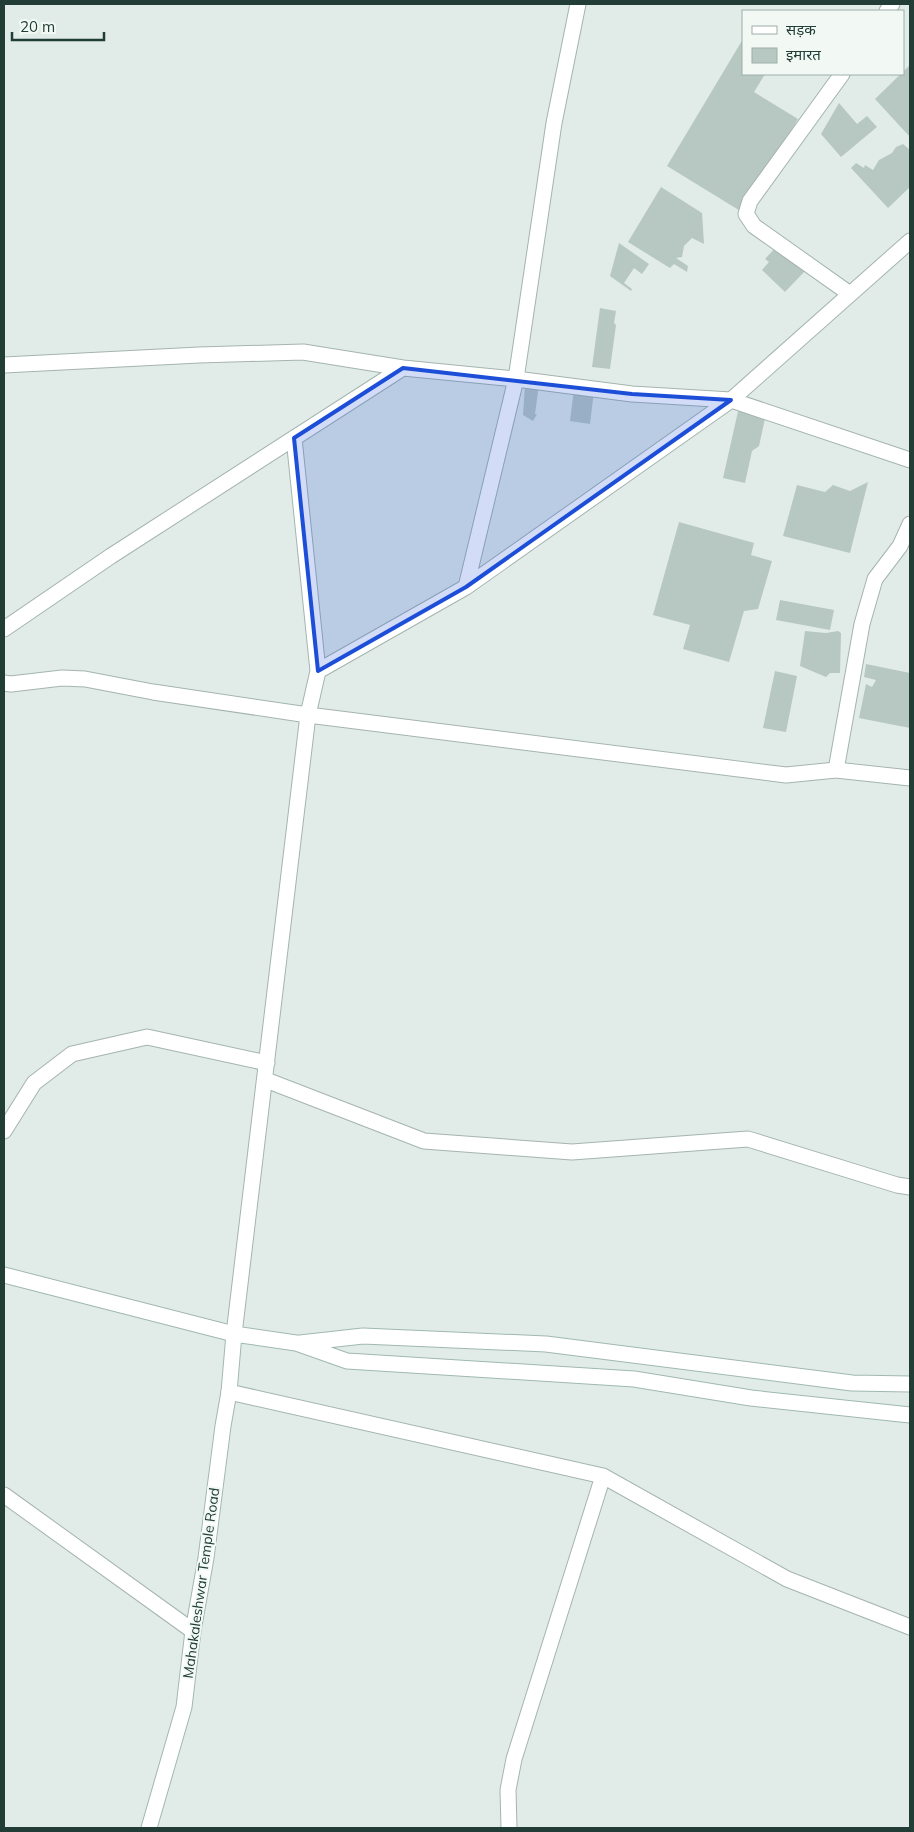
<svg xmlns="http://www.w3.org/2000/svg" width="914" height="1832" viewBox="0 0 914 1832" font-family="Mulish,'Noto Sans Devanagari',sans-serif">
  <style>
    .building { fill: #b7c7c1 }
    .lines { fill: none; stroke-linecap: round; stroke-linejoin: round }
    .street-casing { stroke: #a4b4af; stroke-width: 17 }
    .secondary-casing { stroke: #a0b8b0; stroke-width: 17 }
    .street { stroke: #fff; stroke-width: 15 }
    .secondary { stroke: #fff; stroke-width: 15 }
    .marked { fill: #1d4ed8; fill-opacity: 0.2; stroke: #1d4ed8; stroke-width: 4; stroke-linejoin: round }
    .labels { text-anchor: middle; stroke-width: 4; stroke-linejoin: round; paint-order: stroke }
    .street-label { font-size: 14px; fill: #213d36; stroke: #f2f9f5 }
  </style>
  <rect width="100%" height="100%" fill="#e1ece8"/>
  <!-- building -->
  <path class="building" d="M743,39v35h22l-11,18 44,27 -56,93 -75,-46z
    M910,65v72l-35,-38z
    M839,103l18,21 10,-8 10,11 -36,30 -20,-23z
    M903,144l7,6v37l-22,21 -37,-40 5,-5 8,5 1,-3 8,5 6,-10 13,-7 4,-6z
    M661,187l41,26 2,31 -12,-6 -8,8 -2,11 -6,1 12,8 -1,6 -13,-8 -4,4 -42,-26z
    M619,243l30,21 -7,10 -8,-6 -10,15 8,6 -1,2 -21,-15z
    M778,245l27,26 -20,21 -23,-22 7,-8 -4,-3z
    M600,308l16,3 -2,12 2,2 -6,44 -18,-2z
    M539,384l-4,30h2l-4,7 -10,-6 2,-30z
    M574,389l20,2 -4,33 -20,-3z
    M739,407l27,7 -7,32 -7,5 -7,32 -22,-5z
    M868,482l-18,71 -67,-17 14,-51 28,7 8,-7 17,6z
    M679,522l75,21 -3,12 21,6 -14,48 -14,2 -15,51 -46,-13 7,-24 -37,-10z
    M780,600l54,10 -4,20 -54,-10z
    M805,631l21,2 12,-2 3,2 -1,40h-10l-4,4 -26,-11z
    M866,664l44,9v55l-51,-10 7,-34 6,3 4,-7 -12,-3z
    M775,671l22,5 -11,56 -23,-4z"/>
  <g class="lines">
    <defs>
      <path id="street" d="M887,11l5,-7
        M842,74l-92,127 -4,13 8,12 96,68
        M4,365l195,-10 104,-3 100,16 113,11 116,15 99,6 179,60
        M294,438l24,233
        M466,587l50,-208 38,-256 24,-119
        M4,629l107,-73 292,-188
        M4,683l7,1 51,-6 23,1 68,13 155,23 478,60 50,-5 74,8
        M836,770l26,-146 13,-45 25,-33 10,-22
        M266,1080l158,61 148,11 176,-13 149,46 13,2
        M4,1131l30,-48 38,-29 75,-17 120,26
        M234,1334l74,-619 10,-44 148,-84 265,-187 179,-159
        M229,1392l374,84 184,103 123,48
        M4,1495l189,136
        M509,1828l-1,-38 6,-31 89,-283"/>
      <path id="secondary" d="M4,1275l230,59 62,9 51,18 287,18 117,19 159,17
        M300,1343l63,-7 183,8 306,39 58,1
        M149,1828l35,-121 9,-76 13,-73 17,-132 6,-34 5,-58"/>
    </defs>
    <!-- street casing -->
    <use href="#street" class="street-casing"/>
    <!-- secondary casing -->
    <use href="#secondary" class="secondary-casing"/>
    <!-- street -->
    <use href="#street" class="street"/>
    <!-- secondary -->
    <use href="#secondary" class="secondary"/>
  </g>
  <!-- marked area -->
  <path class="marked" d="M403,368l229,26 99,6 -265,187 -148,84 -24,-233z"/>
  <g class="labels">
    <!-- street labels -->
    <g class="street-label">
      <text transform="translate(201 1583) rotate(-82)" y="5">Mahakaleshwar Temple Road</text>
    </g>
  </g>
  <!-- border -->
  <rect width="914" height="1832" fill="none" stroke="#213d36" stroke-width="10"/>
  <!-- legend -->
  <rect x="742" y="10" width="162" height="65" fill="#f2f9f5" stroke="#9eaea9"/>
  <rect x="752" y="26" width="25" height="8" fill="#ffffff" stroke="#9eaea9"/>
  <text x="786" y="35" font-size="15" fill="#213d36">सड़क</text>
  <rect x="752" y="48" width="25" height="15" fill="#b7c7c1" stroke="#9eaea9"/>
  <text x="786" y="60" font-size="15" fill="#213d36">इमारत</text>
  <!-- scale -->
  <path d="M12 32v8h92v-8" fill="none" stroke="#213d36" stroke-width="2.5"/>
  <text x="20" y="32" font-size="15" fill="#213d36" stroke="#f2f9f5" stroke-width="4" paint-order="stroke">20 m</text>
</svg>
